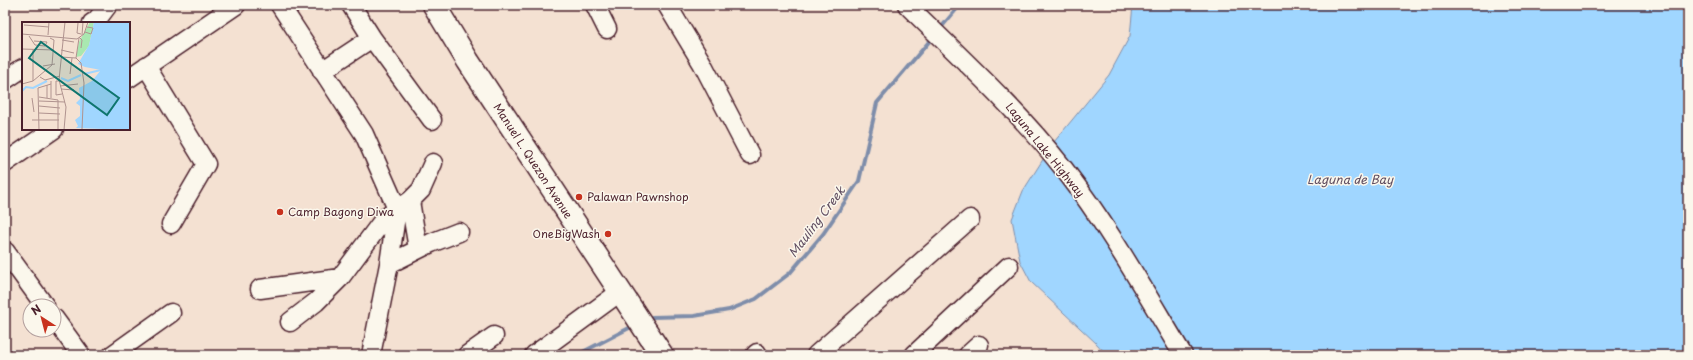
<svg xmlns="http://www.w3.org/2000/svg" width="1693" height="360" viewBox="0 0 1693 360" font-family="'Playpen Sans',sans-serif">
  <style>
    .water { fill: #a0d6ff; stroke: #7e8daa }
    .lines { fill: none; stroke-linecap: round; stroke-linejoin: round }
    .stream { stroke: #7e8daa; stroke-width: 4 }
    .minor-casing { stroke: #4a1f2b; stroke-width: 21 }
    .major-casing { stroke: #4a1f2b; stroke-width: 25 }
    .minor { stroke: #fbf7ec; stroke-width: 18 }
    .major { stroke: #fbf7ec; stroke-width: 22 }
    .poi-dot { fill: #c8321e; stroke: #fbf7ec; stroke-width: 1.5 }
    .labels { text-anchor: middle; stroke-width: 3; stroke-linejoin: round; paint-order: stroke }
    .street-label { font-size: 11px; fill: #4a1f2b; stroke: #fbf7ec }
    .poi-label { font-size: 11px; fill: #4a1f2b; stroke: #fbf7ec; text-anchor: start }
    .water-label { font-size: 12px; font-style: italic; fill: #604d60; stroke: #fbf7ec }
    .inset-river { fill: none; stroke: #a0d6ff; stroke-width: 2 }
    .inset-road { fill: none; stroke: #b0938f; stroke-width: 1 }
    .view { fill: #0f766e; fill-opacity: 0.15; stroke: #0f766e; stroke-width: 2 }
    .inset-edge { fill: none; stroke: #4a1f2b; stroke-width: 2 }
  </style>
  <rect width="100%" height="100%" fill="#f4e1d2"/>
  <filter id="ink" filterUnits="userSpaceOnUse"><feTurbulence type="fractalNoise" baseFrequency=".025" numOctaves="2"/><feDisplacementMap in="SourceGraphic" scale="8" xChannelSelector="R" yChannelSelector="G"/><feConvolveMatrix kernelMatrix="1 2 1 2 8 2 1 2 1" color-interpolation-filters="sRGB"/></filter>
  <g filter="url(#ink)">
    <!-- water -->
    <path class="water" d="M1133,5h555v350h-581l-11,-12 -65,-61 -11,-21 -8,-42 11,-28 31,-49 55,-67 21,-39z"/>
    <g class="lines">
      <!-- stream -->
      <path class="stream" d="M939,30l21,-25
        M647,319l5,-2 42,-1 35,-6 27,-11 34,-26 33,-39 36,-53 18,-78 56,-66
        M577,355l58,-30"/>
      <defs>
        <path id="minor" d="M280,5l84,129 33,75 -8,55 -18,91
          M351,5l21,33 60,82
          M595,5l12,24
          M667,5l35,58 48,92
          M907,5c54,53 110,104 157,164 45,58 81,123 119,186
          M92,23l4,-2 12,-16
          M146,66l60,98 -35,60
          M322,71l50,-33
          M129,78l107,-73
          M5,80l18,-12
          M5,163l49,-34
          M410,201l8,48
          M5,251l40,55
          M389,264l42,-21 28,-11
          M260,289l80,-11
          M54,318l27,37
          M290,322l26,-20 24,-24 44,-59 26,-18 11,-11 12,-27
          M112,355l59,-42
          M467,355l27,-19
          M534,355l86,-63
          M755,355l2,-2
          M816,355l154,-136
          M914,355l95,-89
          M968,355l11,-10"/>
        <path id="major" d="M434,5l34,56 194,294"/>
      </defs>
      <!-- minor casing -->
      <use href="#minor" class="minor-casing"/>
      <!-- major casing -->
      <use href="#major" class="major-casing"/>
      <!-- minor -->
      <use href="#minor" class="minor"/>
      <!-- major -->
      <use href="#major" class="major"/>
    </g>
  </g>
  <!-- markers -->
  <g class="poi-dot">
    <circle cx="579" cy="197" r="4"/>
    <circle cx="280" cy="212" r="4"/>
    <circle cx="608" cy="234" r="4"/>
  </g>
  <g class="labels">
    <!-- street labels -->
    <g class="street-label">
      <text transform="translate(1045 150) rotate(51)" y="4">Laguna Lake Highway</text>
      <text transform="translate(533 161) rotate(57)" y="4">Manuel L. Quezon Avenue</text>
    </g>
    <!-- poi labels -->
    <g class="poi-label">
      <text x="587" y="201">Palawan Pawnshop</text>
      <text x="288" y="216">Camp Bagong Diwa</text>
      <text x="600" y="238" text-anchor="end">OneBigWash</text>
    </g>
    <!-- water labels -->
    <g class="water-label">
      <text x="1350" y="184">Laguna de Bay</text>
      <text transform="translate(817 222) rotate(-53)" y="4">Mauling Creek</text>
    </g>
  </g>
  <!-- overview -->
  <g transform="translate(22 22)">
    <rect width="108" height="108" fill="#f4e1d2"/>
    <path d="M68,0h4l-5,24 -8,10 -5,1 3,-15z" fill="#a9e8b0"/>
    <path d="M72,0h36v108l-54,-2 2,-2 -3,-6 5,-4v-10l-4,-3 4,-4 -1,-11 13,-7 9,-11 -16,-3 -7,-3 11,-19z" fill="#a0d6ff"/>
    <path class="inset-river" d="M62,52l17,-4M39,56l7,3 13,-6M0,69l4,-4 7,1 14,-7"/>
    <path class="inset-road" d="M56,1l-1,10 4,1M2,3l25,2M63,10l6,2 2,-6 -6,-1M0,12l55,5 7,-5 4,-12M26,13l1,-13M60,13l1,-13M7,14l6,9 10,1 2,-4M57,15l3,3 -1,8M40,18l12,2M12,19l13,1M0,27l32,1M11,27v32M39,28l13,3M39,35l15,1 3,-20M54,36l5,5 3,20 -2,46M21,44l12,-2M48,52l2,-16M18,55l5,3 15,-4M29,59v17M38,59h-4v14l6,-1M0,62l11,-3 19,-16 2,-25 -4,-2M25,63v13M38,64l18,-2M39,67l13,1M17,75l19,3v30M10,76l2,14M17,79l26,1M17,84l21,2M17,91l21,1M10,98h27M17,108l-1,-42 13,-4M42,108l2,-23 -7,-27 6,-58"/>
    <path class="view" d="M19,20l78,56 -12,17 -78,-57z"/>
    <rect width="108" height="108" class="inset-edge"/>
  </g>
  <!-- margin -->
  <rect width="1693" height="360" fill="none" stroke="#fbf7ec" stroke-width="20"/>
  <rect x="10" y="10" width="1673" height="340" fill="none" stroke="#4a1f2b" stroke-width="1.5" filter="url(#ink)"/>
  <!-- north arrow -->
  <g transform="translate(42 318) rotate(324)"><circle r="19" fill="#fbf7ec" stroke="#b4a19f"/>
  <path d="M0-3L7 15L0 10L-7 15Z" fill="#c8321e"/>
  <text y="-6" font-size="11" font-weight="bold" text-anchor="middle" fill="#4a1f2b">N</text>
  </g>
</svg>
